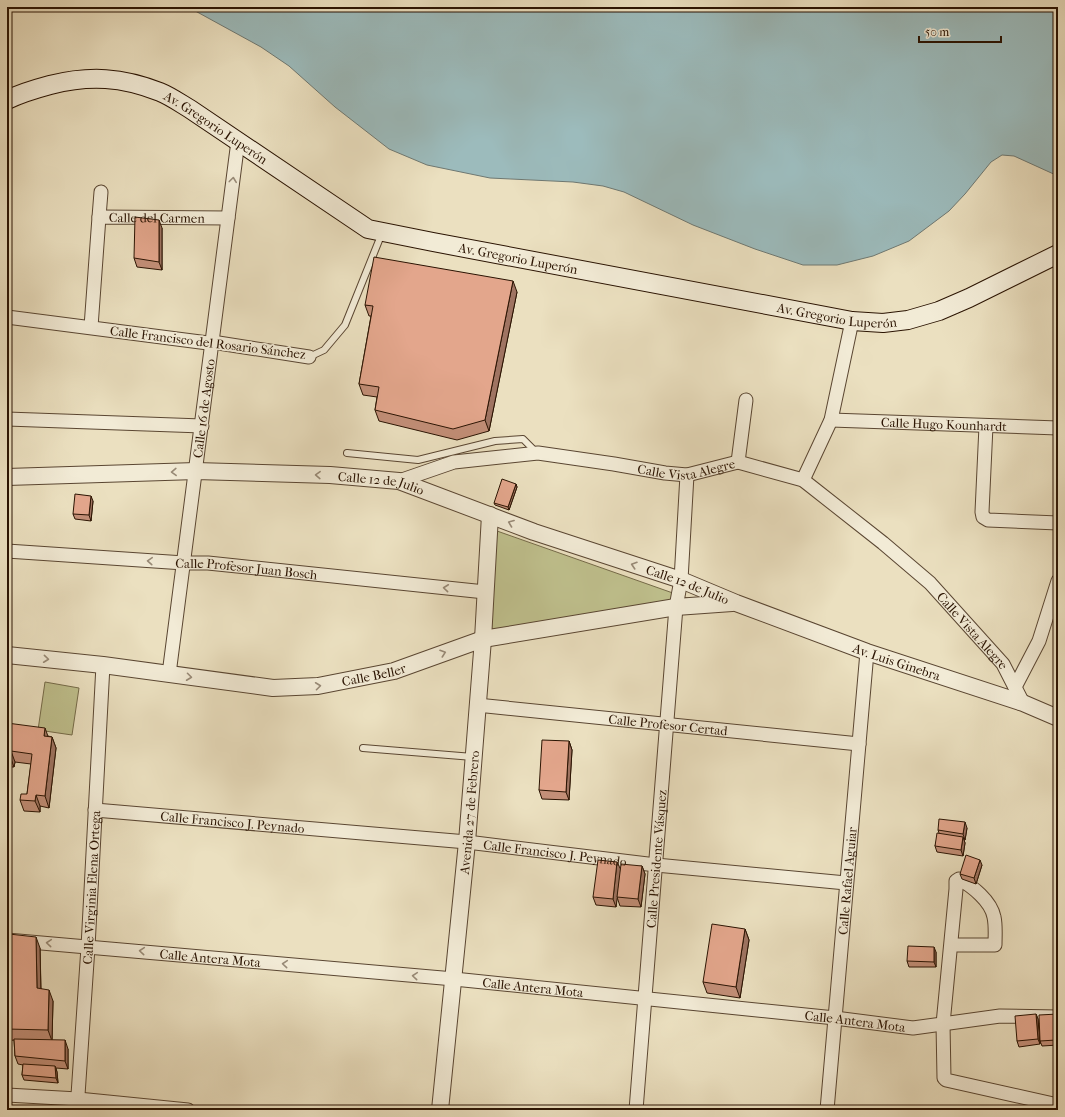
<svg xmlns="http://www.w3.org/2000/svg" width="1065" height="1117" viewBox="0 0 1065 1117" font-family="'IM FELL French Canon',serif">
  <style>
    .green { fill: #bfc08d; stroke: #746a48 }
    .water { fill: #9cbbbc; stroke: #6e7872 }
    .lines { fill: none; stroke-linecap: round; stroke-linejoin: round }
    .service-casing { stroke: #5a4632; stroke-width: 8 }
    .minor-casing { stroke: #5a4632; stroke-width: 15 }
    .tertiary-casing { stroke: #5a4632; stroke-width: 18 }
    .secondary-casing { stroke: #2a1302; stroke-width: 20 }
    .service { stroke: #f2ebd6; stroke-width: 6 }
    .minor { stroke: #f2ebd6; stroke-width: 13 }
    .tertiary { stroke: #f2ebd6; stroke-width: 16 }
    .secondary { stroke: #f2ebd6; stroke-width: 18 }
    .wall { fill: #c38f78; stroke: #2a1302 }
    .shaded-wall { fill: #9f7462; stroke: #2a1302 }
    .building { fill: #e3a68c; stroke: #2a1302 }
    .oneway { stroke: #988a77 }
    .labels { text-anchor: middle; stroke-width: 3.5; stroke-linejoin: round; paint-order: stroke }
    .street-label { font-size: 13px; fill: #2a1302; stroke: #f2ebd6 }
  </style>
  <rect width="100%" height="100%" fill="#ebe0c0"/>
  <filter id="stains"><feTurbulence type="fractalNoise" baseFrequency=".005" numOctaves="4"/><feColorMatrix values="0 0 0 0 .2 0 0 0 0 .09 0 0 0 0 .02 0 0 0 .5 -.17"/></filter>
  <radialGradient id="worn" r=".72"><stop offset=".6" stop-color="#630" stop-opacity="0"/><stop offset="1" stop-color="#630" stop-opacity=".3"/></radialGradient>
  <!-- green -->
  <path class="green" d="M497,531l207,73 -215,30z
    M45,682l34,6 -7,47 -34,-5z"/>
  <!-- water -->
  <path class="water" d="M188,7h870v169l-44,-20 -12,-1 -11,7 -26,32 -16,17 -40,30 -36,15 -36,9h-34l-48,-16 -62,-24 -69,-33 -21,-6 -30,-4 -83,-4 -63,-13 -38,-16 -54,-42 -46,-41 -28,-19z"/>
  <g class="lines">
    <defs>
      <path id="service" d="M309,357l15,-7 21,-25 37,-92
        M347,453l71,7 77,-19 28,-2 13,13
        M363,748l110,9"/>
      <g id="minor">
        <path d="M99,217l2,-25"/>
        <path d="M7,317l201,26 4,-1 97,15"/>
        <path id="s1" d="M91,327l8,-110 129,1"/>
        <path d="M7,419l195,7"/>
        <path id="s2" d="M831,420l227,8"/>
        <path d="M986,426l-4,86 1,5 5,3 70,3"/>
        <path d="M738,462l8,-62"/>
        <path d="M803,480l28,-60 21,-99"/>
        <path id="s3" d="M399,481l55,-19 84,-9 76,11 51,9 22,2 51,-13 65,18 80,63 47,40 73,81 20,39"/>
        <path id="s4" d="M7,551l177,12h24l277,29"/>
        <path id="s5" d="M169,674l69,-533"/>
        <path d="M1015,687l24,-46 19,-60"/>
        <path id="s6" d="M477,705l382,39"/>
        <path id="s7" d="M95,810l372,32 189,23 190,18"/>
        <path id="s8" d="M7,940l447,39 381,39 78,10 87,-12 58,1"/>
        <path d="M951,945h44c0,-9 1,-19 -1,-28 -3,-16 -22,-31 -35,-38l-3,2v8l-13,135 1,54 2,2 112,25"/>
        <path d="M7,1095l71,4 110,11"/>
        <path id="s9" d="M77,1110l11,-163 15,-282"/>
        <path id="s10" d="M636,1110l40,-503 5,-27 6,-105"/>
        <path id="s11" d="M827,1110l40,-458"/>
      </g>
      <g id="tertiary">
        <path id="s12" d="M7,477l189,-6 134,4 69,6 135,51 147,48 55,23 131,49 156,51 35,15"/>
        <path id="s13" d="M7,655l96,10 170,23 45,-2 76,-15 89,-32 193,-32 56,-4"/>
        <path id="s14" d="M440,1110l27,-268 16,-203 7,-124"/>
      </g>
      <g id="secondary">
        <path id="s15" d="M7,100c14,-7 28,-11 43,-15 40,-10 72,-8 110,7 10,4 20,11 30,17l178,120 65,13 419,79 31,2 25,-3 31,-9 30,-13 89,-44"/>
      </g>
    </defs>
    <!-- service casing -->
    <use href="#service" class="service-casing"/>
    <!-- minor casing -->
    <use href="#minor" class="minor-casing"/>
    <!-- tertiary casing -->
    <use href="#tertiary" class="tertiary-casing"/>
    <!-- secondary casing -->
    <use href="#secondary" class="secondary-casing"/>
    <!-- service -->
    <use href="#service" class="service"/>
    <!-- minor -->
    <use href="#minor" class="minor"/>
    <!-- tertiary -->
    <use href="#tertiary" class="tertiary"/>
    <!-- secondary -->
    <use href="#secondary" class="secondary"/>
  </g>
  <!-- wall -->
  <path class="wall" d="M162,228v42l-25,-3 -3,-9z
    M517,292l-28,139 -32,9 -78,-19 -4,-11 2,-13 -14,-2 -4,-11 12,-68h-2l-4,-11z
    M516,484l1,3 -8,23 -14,-5 -1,-2z
    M93,501l-2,20 -16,-2 -2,-5z
    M7,723l41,13 4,1 4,11 -7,60 -9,-2v6l-16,-1 -4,-11 7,-6 4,-30 -16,-2 -1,5h-7z
    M569,741l3,9 -3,50 -27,-1 -3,-9z
    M967,828l-2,12h-1l1,3 -2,13 -26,-4 -2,-6 4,-13 -1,-3z
    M982,865l-6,19 -14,-5 -2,-5z
    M642,866l3,8 -4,33 -21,-1 -3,-9 -1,10 -20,-2 -3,-8 27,-28z
    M745,929l4,11 -9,58 -33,-5 -4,-11z
    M7,940l33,8 1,40 12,13 -1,39 16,9v20l-12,-1 1,4 1,11 -34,-3 -2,-5 1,-10 -5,-1 -3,-8 -1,-16 -7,1z
    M936,952v15h-27l-2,-6z
    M1036,1014l2,5 2,25 -21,3 -2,-6z
    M1058,1014v31l-16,1 -2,-5z"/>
  <!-- shaded-wall -->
  <path class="shaded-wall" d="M159,220l3,8v42l-3,-8z
    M513,281l4,11 -28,139 -4,-11z
    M516,484l1,3 -8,23 -1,-3z
    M91,496l2,5 -2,20 -2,-6z
    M45,728l4,11 -5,-3z
    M52,737l4,11 -7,60 -4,-12z
    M569,741l3,9 -3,50 -3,-8z
    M11,751l4,11 -1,5 -4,-11z
    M36,795l4,11v6l-5,-11z
    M965,822l2,6 -2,12 -2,-6z
    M963,837l2,6 -2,13 -2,-6z
    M980,860l2,5 -6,19 -2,-6z
    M617,862l4,8 -5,37 -3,-8z
    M642,866l3,8 -4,33 -3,-8z
    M745,929l4,11 -9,58 -4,-11z
    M36,937l4,11 1,51 -4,-11z
    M934,947l2,5v15l-2,-5z
    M49,990l4,11 -1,40 -4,-11z
    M1036,1014l2,5 2,25 -2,-5z
    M1056,1030l2,6v9l-2,-5z
    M65,1040l3,9v20l-3,-8z
    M55,1066l2,6 1,11 -2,-5z"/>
  <!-- building -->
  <path class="building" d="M135,217l24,3v42l-25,-4z
    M374,257l139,24 -28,139 -32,9 -78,-19 4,-23 -20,-3 14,-78 -8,-1z
    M502,479l14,5 -8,23 -14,-4z
    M75,494l16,2 -2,19 -16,-1z
    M7,723l38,5 -1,8 8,1 -7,59 -9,-1 -1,6 -15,-1 1,-6h6l5,-40 -21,-3 -1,5h-3z
    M542,740l27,1 -3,51 -27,-2z
    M939,819l26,3 -2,12 -25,-4z
    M937,833l26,4 -2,13 -26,-4z
    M966,855l14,5 -6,18 -14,-4z
    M598,860l19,2 -4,37 -20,-2z
    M621,864l21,2 -4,33 -21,-2z
    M712,924l33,5 -9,58 -33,-5z
    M9,934l27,3 1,51 12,2 -1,40 -41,-1v-89h1z
    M908,946l26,1v15l-27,-1z
    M1036,1014l2,25 -21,2 -2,-25z
    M1058,1014v16h-2v10l-16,1 -1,-26z
    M14,1039l51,1v21l-50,-5z
    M23,1064l32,2 1,12 -34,-3z"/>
  <!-- one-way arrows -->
  <defs><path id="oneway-chevron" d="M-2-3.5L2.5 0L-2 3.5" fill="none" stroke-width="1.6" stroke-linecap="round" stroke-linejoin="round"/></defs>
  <g class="oneway">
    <use href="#oneway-chevron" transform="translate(233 180) rotate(-83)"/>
    <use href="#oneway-chevron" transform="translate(174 472) rotate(178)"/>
    <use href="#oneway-chevron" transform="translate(318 475) rotate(-178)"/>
    <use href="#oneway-chevron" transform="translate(511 523) rotate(-159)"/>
    <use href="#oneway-chevron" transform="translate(150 561) rotate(-176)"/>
    <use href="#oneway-chevron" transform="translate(634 565) rotate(-162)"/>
    <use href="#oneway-chevron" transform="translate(446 588) rotate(-174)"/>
    <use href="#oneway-chevron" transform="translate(443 653) rotate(-19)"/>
    <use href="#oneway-chevron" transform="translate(46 659) rotate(6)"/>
    <use href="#oneway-chevron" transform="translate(189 677) rotate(7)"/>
    <use href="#oneway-chevron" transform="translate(318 686) rotate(-7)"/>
    <use href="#oneway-chevron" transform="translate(49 943) rotate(-175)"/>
    <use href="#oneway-chevron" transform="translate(142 951) rotate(-175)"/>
    <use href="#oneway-chevron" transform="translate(285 964) rotate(-175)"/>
    <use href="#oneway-chevron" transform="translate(415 976) rotate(-175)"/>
  </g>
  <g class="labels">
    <!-- street labels -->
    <g class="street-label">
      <text dy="5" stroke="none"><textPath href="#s15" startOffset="224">Av. Gregorio Luperón</textPath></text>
      <text dy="5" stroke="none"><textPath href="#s1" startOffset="168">Calle del Carmen</textPath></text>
      <text dy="5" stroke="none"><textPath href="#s15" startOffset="560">Av. Gregorio Luperón</textPath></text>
      <text dy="5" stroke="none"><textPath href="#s15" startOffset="884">Av. Gregorio Luperón</textPath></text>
      <text transform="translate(208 342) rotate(7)" y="5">Calle Francisco del Rosario Sánchez</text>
      <text dy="5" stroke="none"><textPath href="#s5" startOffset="268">Calle 16 de Agosto</textPath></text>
      <text dy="5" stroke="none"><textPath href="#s2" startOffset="113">Calle Hugo Kounhardt</textPath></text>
      <text dy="5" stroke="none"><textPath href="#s3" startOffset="293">Calle Vista Alegre</textPath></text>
      <text dy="5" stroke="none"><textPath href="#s12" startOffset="375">Calle 12 de Julio</textPath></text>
      <text dy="5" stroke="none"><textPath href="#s4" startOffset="240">Calle Profesor Juan Bosch</textPath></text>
      <text dy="5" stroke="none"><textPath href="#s12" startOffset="699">Calle 12 de Julio</textPath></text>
      <text dy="5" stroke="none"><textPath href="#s3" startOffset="641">Calle Vista Alegre</textPath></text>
      <text dy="5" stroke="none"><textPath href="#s12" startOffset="922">Av. Luis Ginebra</textPath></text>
      <text dy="5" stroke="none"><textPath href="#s13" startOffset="370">Calle Beller</textPath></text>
      <text dy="5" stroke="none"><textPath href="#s6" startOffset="192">Calle Profesor Certad</textPath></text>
      <text dy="5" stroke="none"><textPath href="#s14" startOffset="299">Avenida 27 de Febrero</textPath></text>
      <text dy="5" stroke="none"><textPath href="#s7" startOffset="138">Calle Francisco J. Peynado</textPath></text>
      <text dy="5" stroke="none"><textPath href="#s7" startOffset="462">Calle Francisco J. Peynado</textPath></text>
      <text dy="5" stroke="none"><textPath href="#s10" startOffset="252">Calle Presidente Vásquez</textPath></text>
      <text dy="5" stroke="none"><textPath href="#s11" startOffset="230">Calle Rafael Aguiar</textPath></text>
      <text dy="5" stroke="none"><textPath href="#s9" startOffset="223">Calle Virginia Elena Ortega</textPath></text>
      <text dy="5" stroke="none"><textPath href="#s8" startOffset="204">Calle Antera Mota</textPath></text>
      <text dy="5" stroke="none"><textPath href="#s8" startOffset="528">Calle Antera Mota</textPath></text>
      <text dy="5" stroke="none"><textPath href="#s8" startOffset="852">Calle Antera Mota</textPath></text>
    </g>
  </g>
  <!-- margin -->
  <rect width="1065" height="1117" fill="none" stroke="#ebe0c0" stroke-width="24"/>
  <rect x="8" y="8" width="1049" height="1101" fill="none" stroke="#2a1302" stroke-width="2"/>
  <rect x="12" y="12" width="1041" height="1093" fill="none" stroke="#2a1302"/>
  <!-- scale -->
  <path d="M919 36v6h82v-6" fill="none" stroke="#2a1302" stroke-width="2"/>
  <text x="925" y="36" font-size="12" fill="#2a1302" stroke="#f2ebd6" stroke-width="3" paint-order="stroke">50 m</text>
  <rect width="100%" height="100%" filter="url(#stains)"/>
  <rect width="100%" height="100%" fill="url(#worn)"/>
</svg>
